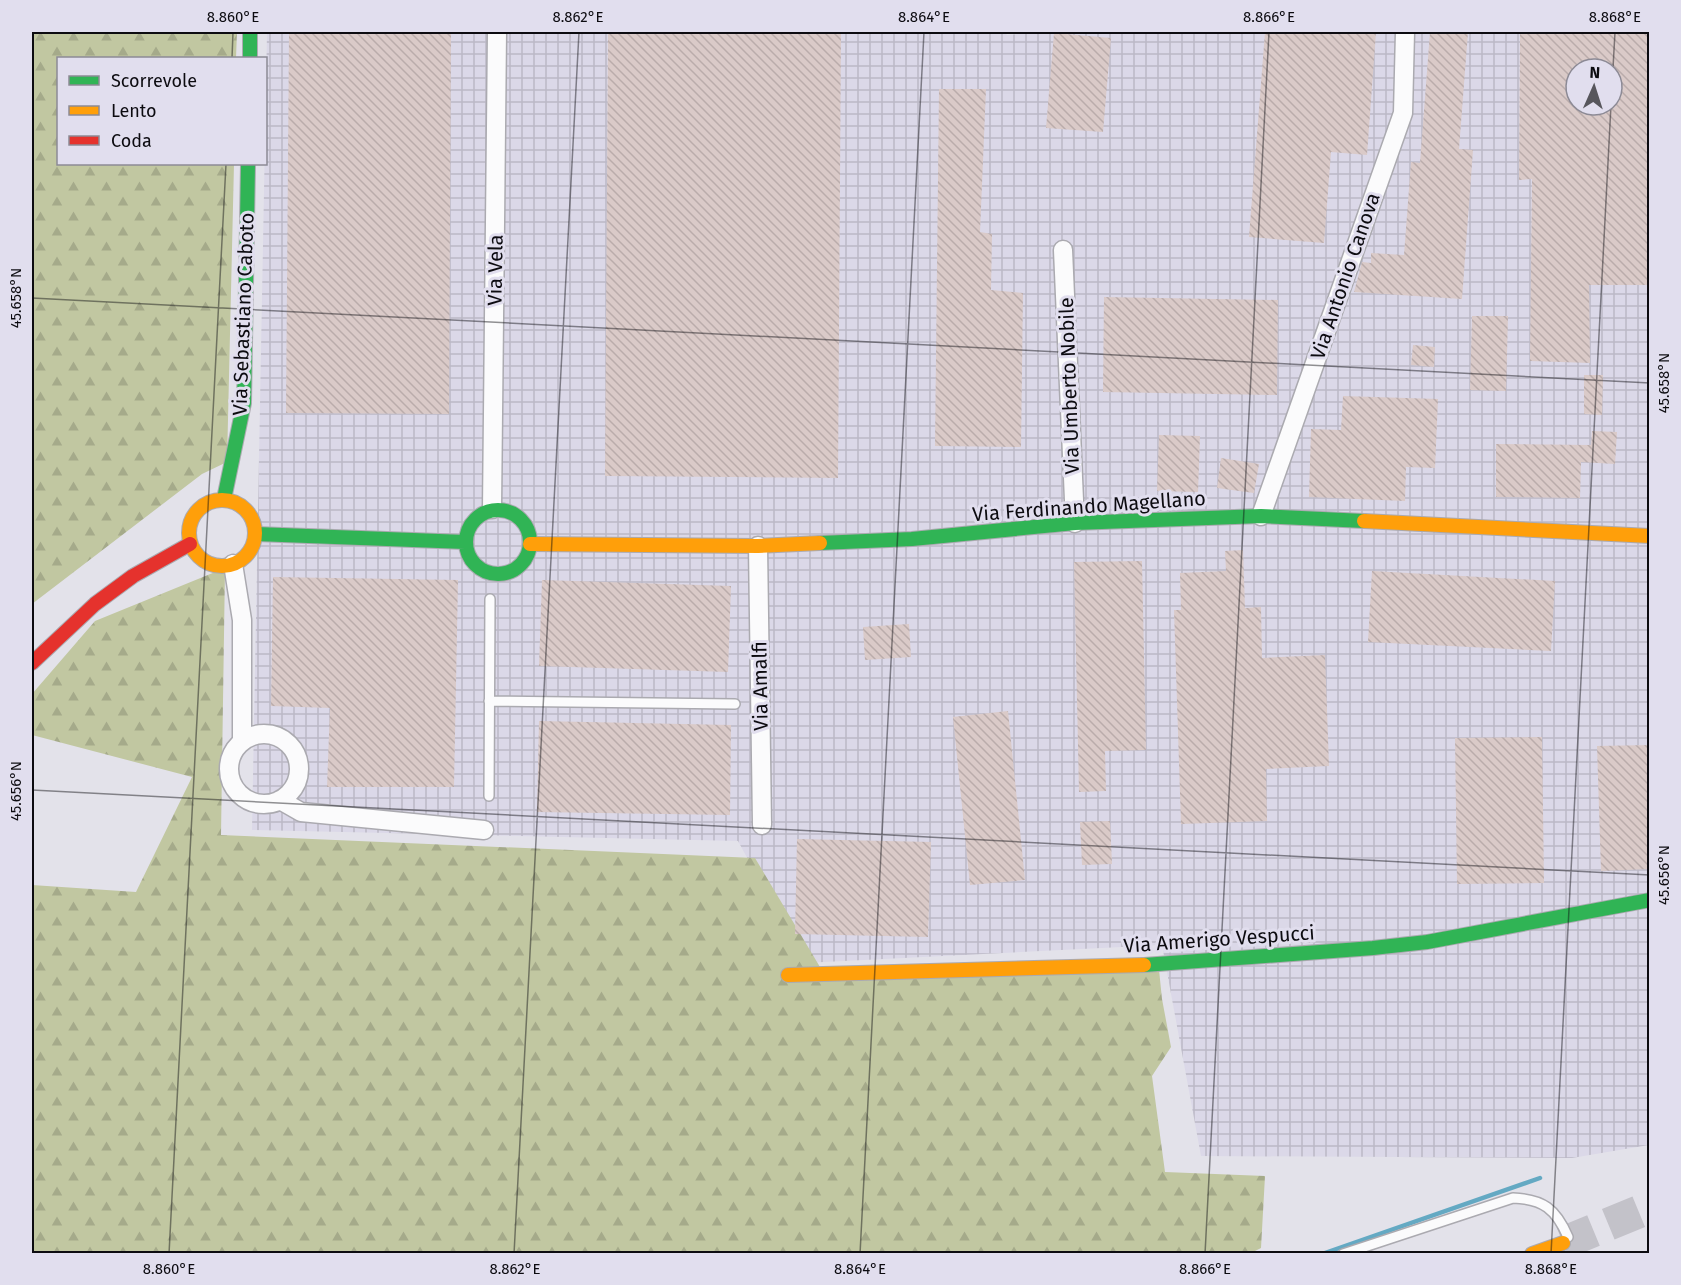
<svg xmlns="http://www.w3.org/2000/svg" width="1681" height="1285" viewBox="0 0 1681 1285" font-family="'Fira Sans',sans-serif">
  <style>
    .industrial { fill: url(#industrial-grid); fill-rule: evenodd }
    .forest { fill: url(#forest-firs) }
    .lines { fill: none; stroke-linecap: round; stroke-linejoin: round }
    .stream { stroke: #64a9c3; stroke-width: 4.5 }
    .building { fill: url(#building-back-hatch); fill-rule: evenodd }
    .highway-tunnel { stroke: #c3c2c9; stroke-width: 33; stroke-dasharray: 33 16; stroke-linecap: butt }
    .lane-casing { stroke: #abaab0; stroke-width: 12 }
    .street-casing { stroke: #abaab0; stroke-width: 21 }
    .fast-casing { stroke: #abaab0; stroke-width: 16 }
    .slow-casing { stroke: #abaab0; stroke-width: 16 }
    .jam-casing { stroke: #abaab0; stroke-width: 16 }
    .lane { stroke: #fbfbfc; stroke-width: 9 }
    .street { stroke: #fbfbfc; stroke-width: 18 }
    .fast { stroke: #30b455; stroke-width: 14 }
    .slow { stroke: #ff9f0a; stroke-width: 14 }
    .jam { stroke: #e5322d; stroke-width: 14 }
    .ticks { fill: none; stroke: #0c0b10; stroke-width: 1.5; stroke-opacity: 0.45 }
    .labels { text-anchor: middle; stroke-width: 6; stroke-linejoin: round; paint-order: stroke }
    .street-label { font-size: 20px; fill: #0c0b10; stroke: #e1deee }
    .neatline { fill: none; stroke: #0c0b10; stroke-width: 2 }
    .ticks-label { font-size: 15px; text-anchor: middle; fill: #0c0b10 }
  </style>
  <defs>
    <pattern id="industrial-grid" width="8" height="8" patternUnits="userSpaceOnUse" patternTransform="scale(1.5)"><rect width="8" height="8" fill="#dbd8e8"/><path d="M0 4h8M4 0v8" fill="none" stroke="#bbb8c6"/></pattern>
    <pattern id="forest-firs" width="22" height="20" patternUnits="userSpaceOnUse" patternTransform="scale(1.5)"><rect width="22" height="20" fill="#c1c7a1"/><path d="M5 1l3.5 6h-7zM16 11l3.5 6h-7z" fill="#a5aa8a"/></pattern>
    <pattern id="building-back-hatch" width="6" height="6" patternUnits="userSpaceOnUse" patternTransform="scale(1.5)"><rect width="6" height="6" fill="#dacac8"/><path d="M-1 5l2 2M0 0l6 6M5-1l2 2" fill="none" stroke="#baacab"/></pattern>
  </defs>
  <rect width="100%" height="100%" fill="#e3e2ea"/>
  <!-- industrial -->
  <path class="industrial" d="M267,32h738l2,3 30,-3h612v1113l-77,13 -371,-2 -39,-211 -358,18 -66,-122 -486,-11zM1576,69h36v36h-36z"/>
  <!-- forest -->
  <path class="forest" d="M32,32h205l-1,26h-178v106h176l-7,298 -25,12 -170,130z
    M225,568l-4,267 534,23 65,109 338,-7 4,39 9,48 -19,29 13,96 100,4 -4,72 -12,6 -1217,-1v-368l104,7 56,-115 -160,-42v-41l63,-73z"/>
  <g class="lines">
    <!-- stream -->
    <path class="stream" d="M1322,1254l218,-76"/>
  </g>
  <!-- building -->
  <path class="building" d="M289,32h162l-2,382 -163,-1z
    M608,32h233l-3,446 -233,-2z
    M1265,32h111l-9,123 -36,-3 -7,91 -75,-6z
    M1430,32h38l-9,117 14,1 -11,149 -108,-7 8,-30 9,1v-10l33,2 7,-93 9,1z
    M1520,32h130v253h-61l1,78 -60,-2 2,-182 -13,1zM1576,69h36v36h-36z
    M1054,33l57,5 -8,94 -57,-4z
    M939,89h47l-6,143 12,2 -1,56 32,3 -2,154 -86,-1z
    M1104,297l174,3 -1,95 -174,-3z
    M1472,316h36l-2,75 -36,-1z
    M1413,345l22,2 -1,20 -23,-2z
    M1584,375h19l-1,40 -18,-1z
    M1343,396l95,3 -3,69 -29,-1 -1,34 -96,-4 2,-68 30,1z
    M1592,431l25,1 -2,32 -34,-2 -1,36 -84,-1v-53l95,1z
    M1159,435l41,1 -2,56 -41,-1z
    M1221,458l38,6 -5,29 -37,-5z
    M1243,550l2,58 16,-1 1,51 63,-3 4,111 -63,3 1,52 -86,3 -7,-214h7l-1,-37 46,-2 -1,-20z
    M1142,561l4,189 -41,1 1,40 -27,1 -5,-230z
    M1372,571l183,10 -4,70 -183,-9z
    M273,577l185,3 -4,207h-127l3,-79 -59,-2z
    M542,580l189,6 -3,86 -189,-6z
    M909,624l2,33 -46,3 -2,-33z
    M1008,711l17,169 -55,5 -17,-168z
    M539,721l192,4 -1,90 -193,-3z
    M1542,737l2,146 -87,1 -2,-146z
    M1650,745v124l-49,2 -4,-125z
    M1110,821l2,43 -30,1 -2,-43z
    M797,839l134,3 -3,95 -133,-3z"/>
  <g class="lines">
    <!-- highway-tunnel -->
    <path class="highway-tunnel" d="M1563,1243l87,-36"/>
    <defs>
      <path id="lane" d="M489,701l246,3
        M489,796l1,-197
        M1343,1254l170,-56c30,1 43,11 55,39"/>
      <path id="street" d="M1063,250l12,273
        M492,509l5,-477
        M1261,516l142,-403 2,-81
        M758,546l4,279
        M233,564l9,56v121
        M229 769a35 35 0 1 1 70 0a35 35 0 1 1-70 0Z
        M280,800l21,12 183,18"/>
      <path id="fast" d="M250,32v26
        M224,499l20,-96 4,-239
        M466 542a32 32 0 1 1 64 0a32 32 0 1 1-64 0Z
        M256,534l209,8
        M820,543l92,-4 163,-16 186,-7 103,5
        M1144,965l229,-17 54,-6 223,-42"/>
      <path id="slow" d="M189 533a33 33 0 1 1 66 0a33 33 0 1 1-66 0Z
        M1364,521l286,15
        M530,544l228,2 62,-3
        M788,975l356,-10
        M1532,1254l31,-11"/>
      <path id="jam" d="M32,663l63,-59 38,-28 57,-32"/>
    </defs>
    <!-- lane casing -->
    <use href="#lane" class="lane-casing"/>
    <!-- street casing -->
    <use href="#street" class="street-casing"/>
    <!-- fast casing -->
    <use href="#fast" class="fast-casing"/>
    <!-- slow casing -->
    <use href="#slow" class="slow-casing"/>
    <!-- jam casing -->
    <use href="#jam" class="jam-casing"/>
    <!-- lane -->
    <use href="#lane" class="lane"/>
    <!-- street -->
    <use href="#street" class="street"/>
    <!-- fast -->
    <use href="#fast" class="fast"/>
    <!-- slow -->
    <use href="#slow" class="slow"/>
    <!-- jam -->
    <use href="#jam" class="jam"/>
  </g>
  <!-- ticks -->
  <path class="ticks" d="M232,58l1,-26M1612,86l3,-54M32,298l1618,85M32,790l1618,85M169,1254l57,-1090M514,1254l65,-1222M860,1254l64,-1222M1205,1254l64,-1222M1551,1254l60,-1149"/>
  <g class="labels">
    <!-- street labels -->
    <g class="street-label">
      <text transform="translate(495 270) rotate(-89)" y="7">Via Vela</text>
      <text transform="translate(1345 276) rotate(-71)" y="7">Via Antonio Canova</text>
      <text transform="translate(243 314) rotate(-88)" y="7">Via Sebastiano Caboto</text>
      <text transform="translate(1069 386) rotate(-92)" y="7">Via Umberto Nobile</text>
      <text transform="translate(1089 506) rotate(-4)" y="7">Via Ferdinando Magellano</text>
      <text transform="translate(760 686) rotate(-91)" y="7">Via Amalfi</text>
      <text transform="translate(1219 939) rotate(-4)" y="7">Via Amerigo Vespucci</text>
    </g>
  </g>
  <!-- border -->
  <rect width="1681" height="1285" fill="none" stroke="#e1deee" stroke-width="66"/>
  <!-- legend -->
  <rect x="57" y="57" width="210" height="108" fill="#e1deee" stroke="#8c8a95" stroke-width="1.5"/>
  <rect x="69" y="76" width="30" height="9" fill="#30b455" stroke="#8c8a95" stroke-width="1.5"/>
  <text x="111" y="87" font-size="18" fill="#0c0b10">Scorrevole</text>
  <rect x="69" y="106" width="30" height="9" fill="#ff9f0a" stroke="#8c8a95" stroke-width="1.5"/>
  <text x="111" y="117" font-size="18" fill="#0c0b10">Lento</text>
  <rect x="69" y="136" width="30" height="9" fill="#e5322d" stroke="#8c8a95" stroke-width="1.5"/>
  <text x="111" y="147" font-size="18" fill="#0c0b10">Coda</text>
  <!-- north arrow -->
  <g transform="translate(1594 87) rotate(3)"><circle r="28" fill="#e1deee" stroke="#8c8a95" stroke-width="1.5"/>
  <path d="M0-4.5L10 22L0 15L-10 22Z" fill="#57565c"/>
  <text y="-9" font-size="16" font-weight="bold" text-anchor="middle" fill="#0c0b10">N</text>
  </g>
  <rect x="33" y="33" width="1615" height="1219" class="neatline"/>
  <g class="ticks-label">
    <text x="233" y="22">8.860°E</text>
    <text x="578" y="22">8.862°E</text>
    <text x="924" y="22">8.864°E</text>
    <text x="1269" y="22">8.866°E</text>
    <text x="1615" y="22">8.868°E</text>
    <text transform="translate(16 298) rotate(-90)" y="5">45.658°N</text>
    <text transform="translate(1664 383) rotate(-90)" y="5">45.658°N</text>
    <text transform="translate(16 791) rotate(-90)" y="5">45.656°N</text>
    <text transform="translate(1664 875) rotate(-90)" y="5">45.656°N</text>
    <text x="169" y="1274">8.860°E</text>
    <text x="515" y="1274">8.862°E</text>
    <text x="860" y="1274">8.864°E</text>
    <text x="1205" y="1274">8.866°E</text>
    <text x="1551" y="1274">8.868°E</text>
  </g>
</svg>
